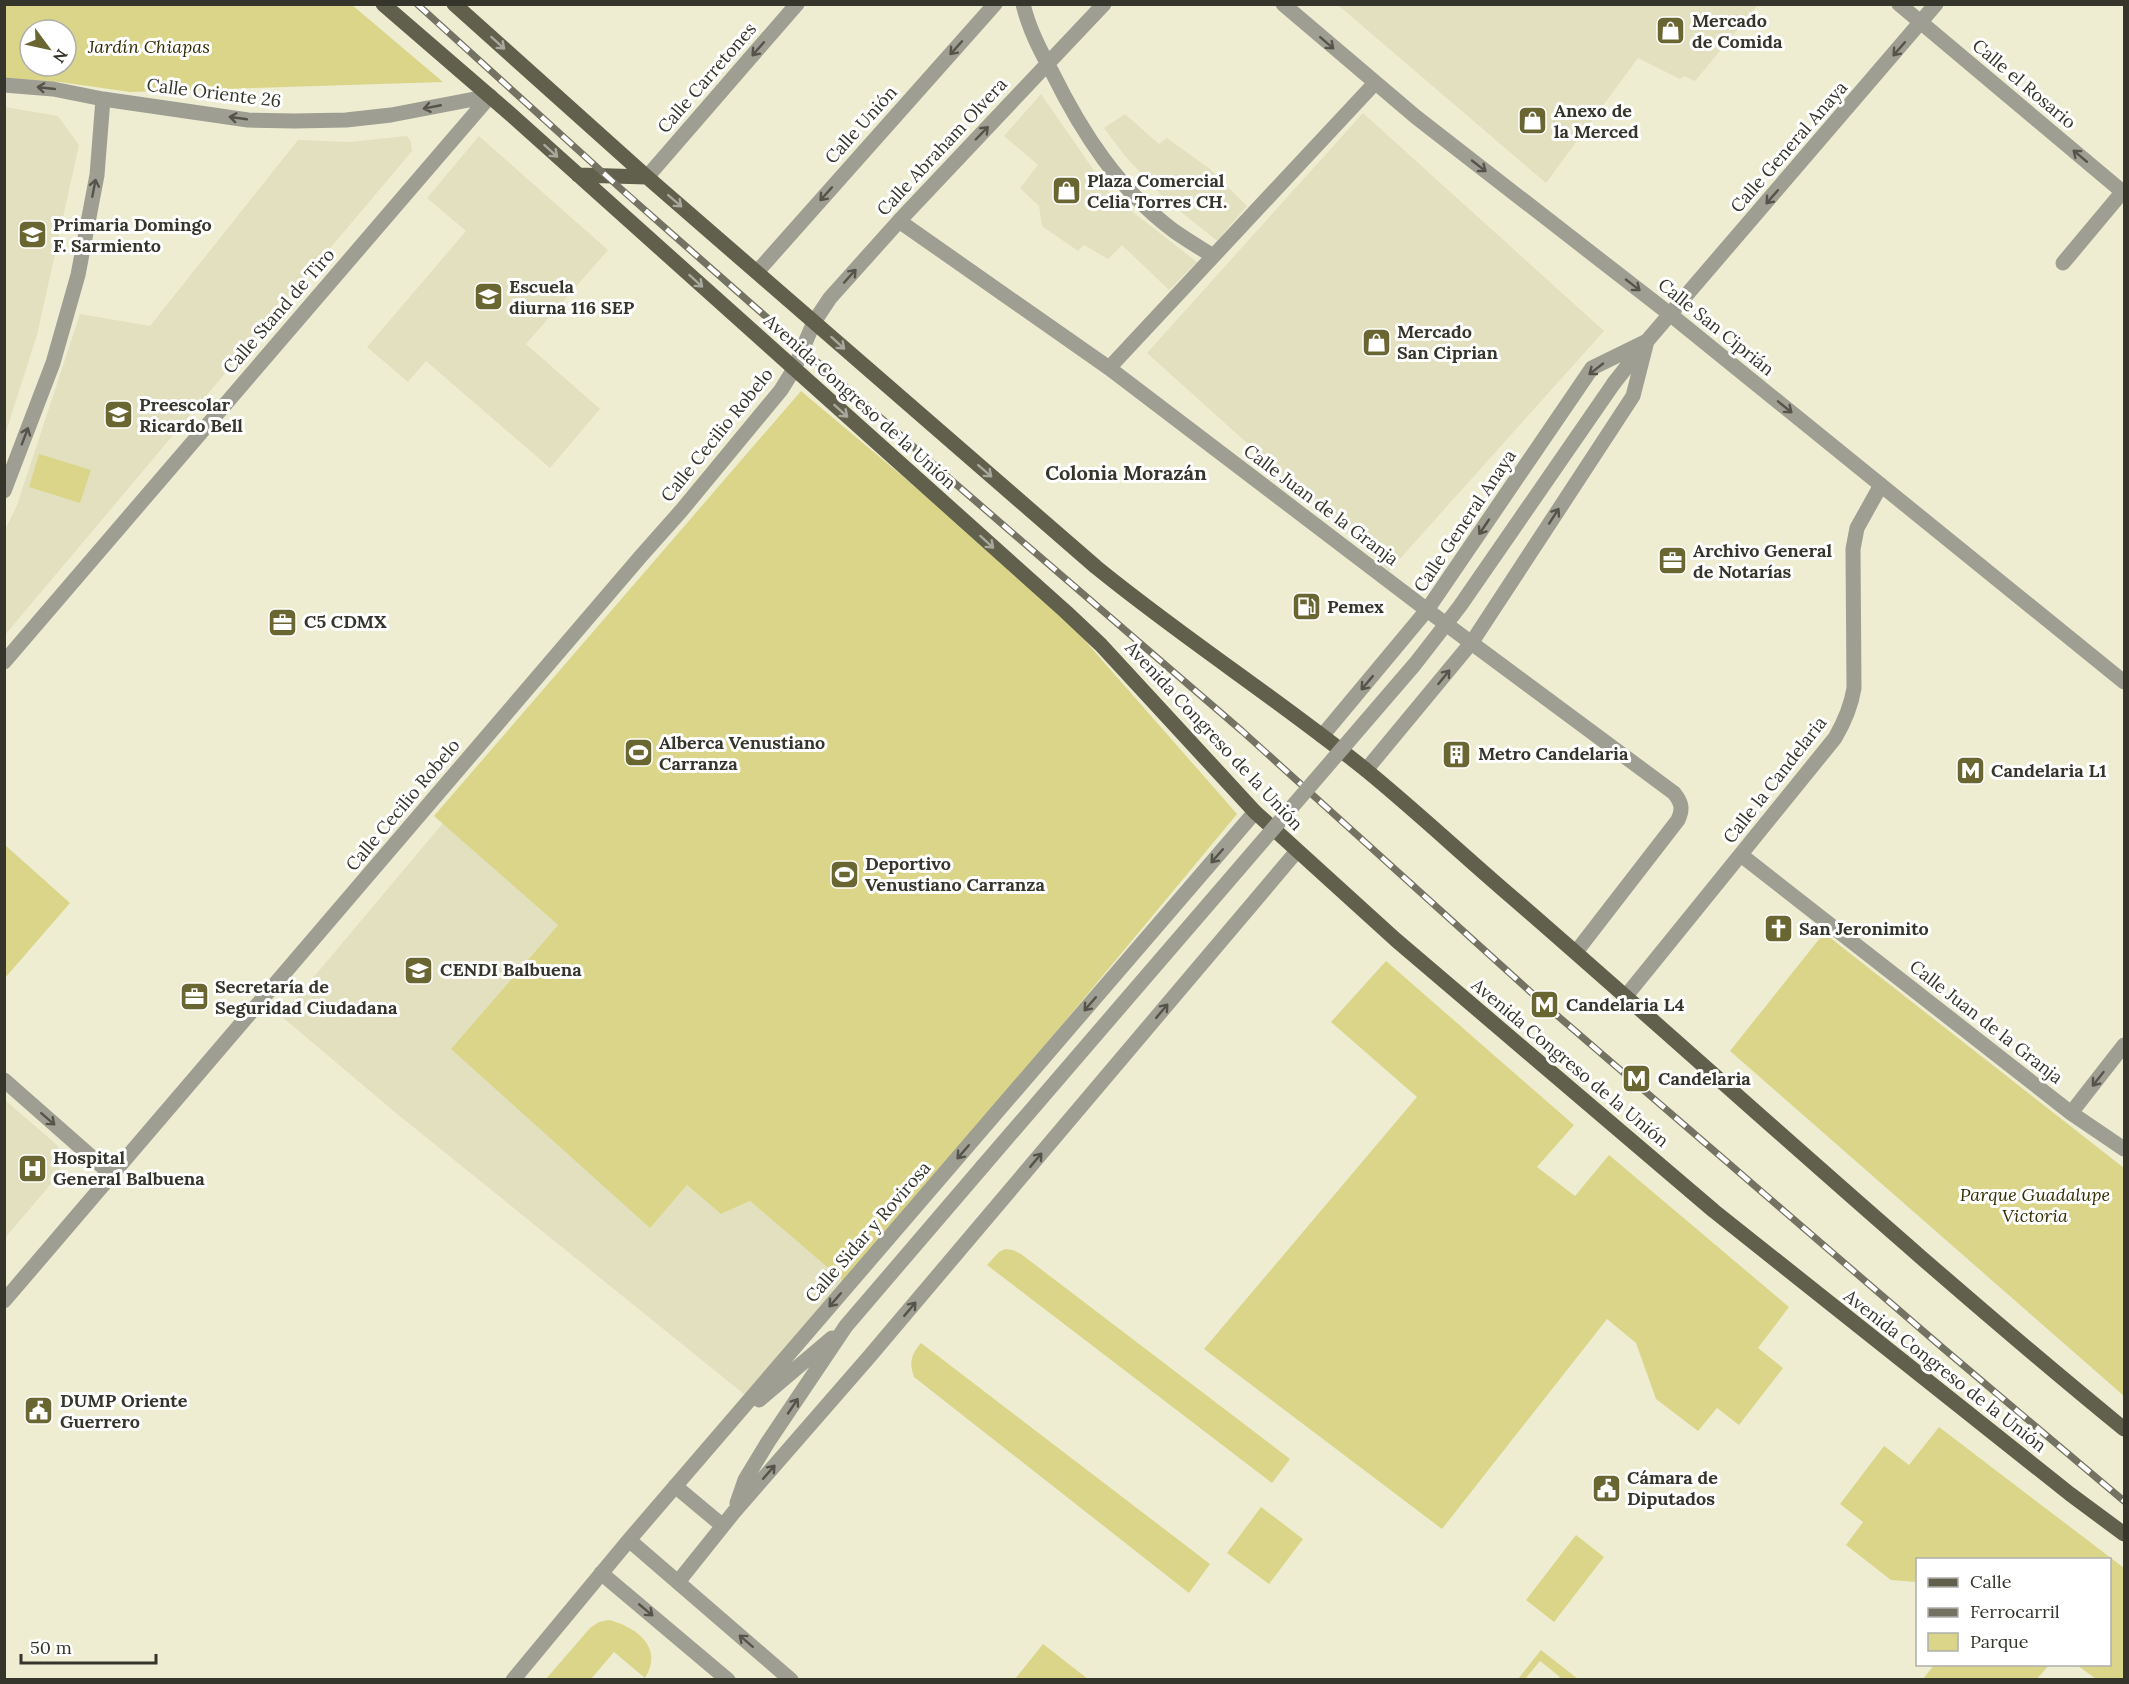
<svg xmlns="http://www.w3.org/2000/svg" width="2129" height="1684" viewBox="0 0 2129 1684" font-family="Lora,serif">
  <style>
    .built { fill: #e2e0bf }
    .green { fill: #dbd589; fill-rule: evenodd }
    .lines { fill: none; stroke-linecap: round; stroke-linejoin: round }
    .minor { stroke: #9f9e93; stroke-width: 15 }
    .tertiary { stroke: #9f9e93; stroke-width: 15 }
    .primary { stroke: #61604c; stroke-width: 15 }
    .rail-casing { stroke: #747363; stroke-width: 7 }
    .rail { stroke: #fff; stroke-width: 4.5; stroke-dasharray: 14; stroke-linecap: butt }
    .tertiary-bridge { stroke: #9f9e93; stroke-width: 15 }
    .oneway { stroke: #a8a89d }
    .oneway2 { stroke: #56544a }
    .labels { text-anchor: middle; stroke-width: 6; stroke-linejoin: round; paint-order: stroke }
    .poi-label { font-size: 18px; font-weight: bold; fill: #36352b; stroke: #fff; text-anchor: start }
    .park-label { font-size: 18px; font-style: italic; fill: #322e01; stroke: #fff }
    .street-label { font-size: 18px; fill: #36352b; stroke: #fff }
    .neighbourhood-label { font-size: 20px; font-weight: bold; fill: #36352b; stroke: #fff }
  </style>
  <rect width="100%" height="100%" fill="#eeedd2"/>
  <!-- built -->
  <path class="built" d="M1338,5h420l-63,76 -11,-5 -4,3 -42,-21 -92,125z
    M1041,94l70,101 86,67 -28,28 -47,-45 -14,14 -24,-14 -6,6 -36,-25 -3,-20 -19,-18 18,-23 -34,-29z
    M5,107l53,9 21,29 -42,190 -32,100z
    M1363,113l241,218 -215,240 -242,-218z
    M1125,114l34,30 8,-6 43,31 37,37 -30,35 -53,-43 -39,-42 -21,-28z
    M407,136l4,6 1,9 -407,484v-105l12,-25 63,-191 70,12 148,-186 52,2z
    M479,136l129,114 -82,94 74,65 -50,59 -124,-107 -18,21 -41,-35 99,-116 -39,-33z
    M443,823l115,102 -106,123 198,179 37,-42 34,29 29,-13 97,83 -97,115 -354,-286 -115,-97z
    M5,1100l52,45 5,17 -4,12 -13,17 -40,47z"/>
  <!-- green -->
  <path class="green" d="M4,5h348l91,77 -313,10 -70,-10 -55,-4zM30,30h36v36h-36z
    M801,391l193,162 65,58 178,203 -390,470 -97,-83 -29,13 -34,-29 -37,43 -199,-179 107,-124 -124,-109z
    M39,454l52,16 -11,33 -51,-16z
    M5,845l65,58 -65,75z
    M1824,933l300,235v228l-394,-345z
    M1386,961l188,164 -37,42 38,29 34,-41 180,152 -31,41 25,20 -44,57 -22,-17 -19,23 -42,-32 -20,-56 -29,-24 -165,210 -238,-180 213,-252 -86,-75z
    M1005,1249l8,1 8,4 269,205 -18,24 -285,-218 12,-13z
    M921,1343l289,221 -21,29 -275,-216c-5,-15 -3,-22 7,-34z
    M1939,1427l185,141v111h-28l-19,-14 33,-1v-104h-192l-1,22 -26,-2 -45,-35 17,-23 -23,-18 44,-58 25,19z
    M1261,1507l42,32 -34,45 -42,-31z
    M1576,1535l28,22 -50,65 -28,-22z
    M609,1620c28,7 55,28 36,58l-31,-26 -23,27h-45l44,-51 9,-6z
    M1043,1644l45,35h-73z
    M1541,1650l37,29h-20l2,-2 -20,-16 -15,18h-7z
    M1934,1665v-1l115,1 -12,14h-114z"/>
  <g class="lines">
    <!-- minor -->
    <path class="minor" d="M1023,4c6,25 17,46 29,68 30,61 67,118 122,159 13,9 26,17 39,25
      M1899,4l225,189
      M4,85l49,4 50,10 145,21 47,1 51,-1 45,-5 99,-19
      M647,177l150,-173
      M899,221l210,147 318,242 247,183c8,10 9,16 4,27l-102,132
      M2063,263l61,-73
      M757,272l238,-268
      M814,322l16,-24 69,-77 205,-217
      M1109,368l266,-285
      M4,491l49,-128 25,-88 19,-100 6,-76
      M4,662l486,-566
      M1741,855l330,258 53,36
      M1626,996l209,-258c10,-17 16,-31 19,-50l-1,-139 4,-21 24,-43
      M4,1080l108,95
      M2071,1113l53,-68"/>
    <!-- tertiary -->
    <path class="tertiary" d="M1283,4l133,113 255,198 453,367
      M1614,383l33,-42 289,-337
      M1322,736l105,-126 165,-242 55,-27
      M1366,770l106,-128 161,-246 14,-55
      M4,1301l637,-745 40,-45 100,-121 13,-21 20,-47
      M759,1400l73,-62
      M675,1486l48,40
      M737,1503l8,-23 23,-38 78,-116 137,-160
      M629,1540l162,140
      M601,1573l127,107
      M678,1582l56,-70 135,-155 428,-506
      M513,1680l116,-140 626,-728"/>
    <!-- primary -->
    <path class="primary" d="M383,4l125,108 558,500 35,33 154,167 141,128 318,271 356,283 54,40
      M454,4l193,173 449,390c87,71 182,132 270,203 50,41 98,86 147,128 204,177 402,360 611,531
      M578,175l69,2"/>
    <defs>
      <path id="rail" d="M417,4l204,185 337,297 284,245 303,274 399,344 180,152"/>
    </defs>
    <!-- rail casing -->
    <use href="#rail" class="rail-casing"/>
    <!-- rail -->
    <use href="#rail" class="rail"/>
    <!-- tertiary-bridge -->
    <path class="tertiary-bridge" d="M983,1166l432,-502 45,-58 154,-223"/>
  </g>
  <!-- one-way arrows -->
  <defs><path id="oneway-shaft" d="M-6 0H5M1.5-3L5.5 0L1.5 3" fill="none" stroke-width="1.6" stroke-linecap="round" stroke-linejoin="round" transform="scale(1.5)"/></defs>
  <g class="oneway">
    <use href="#oneway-shaft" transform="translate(498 43) rotate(42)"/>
    <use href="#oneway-shaft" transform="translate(551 151) rotate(42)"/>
    <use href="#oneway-shaft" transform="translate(675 201) rotate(41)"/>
    <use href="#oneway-shaft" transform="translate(696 281) rotate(42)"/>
    <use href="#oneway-shaft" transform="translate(838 343) rotate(42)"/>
    <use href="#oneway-shaft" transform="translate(841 411) rotate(42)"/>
    <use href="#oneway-shaft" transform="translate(985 471) rotate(41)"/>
    <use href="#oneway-shaft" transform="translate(987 542) rotate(42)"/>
  </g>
  <g class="oneway2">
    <use href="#oneway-shaft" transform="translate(1327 43) rotate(41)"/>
    <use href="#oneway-shaft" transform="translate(956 48) rotate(132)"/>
    <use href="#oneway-shaft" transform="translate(758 49) rotate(131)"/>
    <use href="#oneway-shaft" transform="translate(1899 49) rotate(131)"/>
    <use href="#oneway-shaft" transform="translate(46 88) rotate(-174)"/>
    <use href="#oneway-shaft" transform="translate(432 107) rotate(169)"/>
    <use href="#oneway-shaft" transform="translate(238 118) rotate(-172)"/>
    <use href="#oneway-shaft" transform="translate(982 133) rotate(-46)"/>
    <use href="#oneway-shaft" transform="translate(2080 156) rotate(-140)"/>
    <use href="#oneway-shaft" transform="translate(1479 166) rotate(38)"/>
    <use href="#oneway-shaft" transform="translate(94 188) rotate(-79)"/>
    <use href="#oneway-shaft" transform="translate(826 194) rotate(132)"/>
    <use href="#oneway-shaft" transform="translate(1772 197) rotate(131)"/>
    <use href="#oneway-shaft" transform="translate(850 276) rotate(-48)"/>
    <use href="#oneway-shaft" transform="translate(1633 285) rotate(38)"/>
    <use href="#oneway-shaft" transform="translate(1596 369) rotate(142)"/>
    <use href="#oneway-shaft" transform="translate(1785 407) rotate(39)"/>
    <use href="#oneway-shaft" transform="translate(25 436) rotate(-69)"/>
    <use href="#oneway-shaft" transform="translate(1554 516) rotate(-57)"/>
    <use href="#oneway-shaft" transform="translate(1484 527) rotate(124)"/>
    <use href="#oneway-shaft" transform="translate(1444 677) rotate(-51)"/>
    <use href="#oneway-shaft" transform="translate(1367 683) rotate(130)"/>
    <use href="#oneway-shaft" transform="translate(1217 856) rotate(131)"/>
    <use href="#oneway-shaft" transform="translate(1090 1004) rotate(131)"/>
    <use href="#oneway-shaft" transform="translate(1162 1011) rotate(-50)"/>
    <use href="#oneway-shaft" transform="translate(2098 1079) rotate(128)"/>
    <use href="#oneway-shaft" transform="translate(48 1119) rotate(41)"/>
    <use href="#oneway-shaft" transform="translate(963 1152) rotate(131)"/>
    <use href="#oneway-shaft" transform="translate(1036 1160) rotate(-50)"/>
    <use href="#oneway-shaft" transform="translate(835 1300) rotate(131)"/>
    <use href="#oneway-shaft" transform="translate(910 1309) rotate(-50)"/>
    <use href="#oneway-shaft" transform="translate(793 1406) rotate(-56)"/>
    <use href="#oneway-shaft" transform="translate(769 1472) rotate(-49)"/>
    <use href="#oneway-shaft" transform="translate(646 1610) rotate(40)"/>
    <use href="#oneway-shaft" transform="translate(746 1641) rotate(-139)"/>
  </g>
  <!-- icons -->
  <defs>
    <symbol id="shop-square" viewBox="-11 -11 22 22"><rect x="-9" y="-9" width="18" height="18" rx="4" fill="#6a6632" stroke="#fff"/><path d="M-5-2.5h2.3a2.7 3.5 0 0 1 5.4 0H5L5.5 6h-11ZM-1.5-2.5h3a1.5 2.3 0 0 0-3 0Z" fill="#fff"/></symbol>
    <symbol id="school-square" viewBox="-11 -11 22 22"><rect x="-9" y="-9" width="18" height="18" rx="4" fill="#6a6632" stroke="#fff"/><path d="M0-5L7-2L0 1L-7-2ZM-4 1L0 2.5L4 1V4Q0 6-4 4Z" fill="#fff"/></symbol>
    <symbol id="office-square" viewBox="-11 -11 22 22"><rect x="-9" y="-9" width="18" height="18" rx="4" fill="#6a6632" stroke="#fff"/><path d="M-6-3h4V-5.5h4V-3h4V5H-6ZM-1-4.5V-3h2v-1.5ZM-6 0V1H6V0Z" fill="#fff"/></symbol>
    <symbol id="fuel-square" viewBox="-11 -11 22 22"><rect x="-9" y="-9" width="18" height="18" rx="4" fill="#6a6632" stroke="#fff"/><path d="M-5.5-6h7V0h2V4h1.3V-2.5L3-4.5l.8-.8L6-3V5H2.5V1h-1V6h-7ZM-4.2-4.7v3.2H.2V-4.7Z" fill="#fff"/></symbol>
    <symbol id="stadium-square" viewBox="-11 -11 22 22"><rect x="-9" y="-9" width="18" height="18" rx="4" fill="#6a6632" stroke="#fff"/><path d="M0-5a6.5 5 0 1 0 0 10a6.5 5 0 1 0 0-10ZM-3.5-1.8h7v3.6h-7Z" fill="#fff"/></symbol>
    <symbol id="building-square" viewBox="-11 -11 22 22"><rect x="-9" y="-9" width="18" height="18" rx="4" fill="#6a6632" stroke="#fff"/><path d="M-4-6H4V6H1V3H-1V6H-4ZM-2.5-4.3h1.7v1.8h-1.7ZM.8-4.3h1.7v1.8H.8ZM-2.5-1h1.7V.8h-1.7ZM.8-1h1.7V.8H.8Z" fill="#fff"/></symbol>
    <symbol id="metro-square" viewBox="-11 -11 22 22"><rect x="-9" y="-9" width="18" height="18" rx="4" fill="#6a6632" stroke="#fff"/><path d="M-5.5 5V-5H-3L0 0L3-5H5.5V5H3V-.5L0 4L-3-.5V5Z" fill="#fff"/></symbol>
    <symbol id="church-square" viewBox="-11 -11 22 22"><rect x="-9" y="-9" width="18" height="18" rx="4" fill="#6a6632" stroke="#fff"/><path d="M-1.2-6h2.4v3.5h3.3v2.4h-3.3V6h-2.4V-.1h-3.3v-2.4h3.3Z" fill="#fff"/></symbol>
    <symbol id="hospital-square" viewBox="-11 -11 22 22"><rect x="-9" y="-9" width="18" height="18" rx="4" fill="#6a6632" stroke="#fff"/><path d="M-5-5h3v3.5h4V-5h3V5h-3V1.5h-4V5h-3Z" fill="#fff"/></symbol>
    <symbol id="civic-square" viewBox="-11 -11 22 22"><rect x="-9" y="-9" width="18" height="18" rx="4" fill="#6a6632" stroke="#fff"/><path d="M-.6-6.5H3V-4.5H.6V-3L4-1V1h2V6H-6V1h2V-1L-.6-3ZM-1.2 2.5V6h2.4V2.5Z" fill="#fff"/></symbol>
  </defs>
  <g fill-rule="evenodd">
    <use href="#shop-square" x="1654" y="14" width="33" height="33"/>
    <use href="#shop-square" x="1516" y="104" width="33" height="33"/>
    <use href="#shop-square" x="1050" y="174" width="33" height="33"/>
    <use href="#school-square" x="16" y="218" width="33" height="33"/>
    <use href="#school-square" x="472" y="280" width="33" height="33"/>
    <use href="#shop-square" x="1360" y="326" width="33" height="33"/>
    <use href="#school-square" x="102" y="398" width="33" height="33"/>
    <use href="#office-square" x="1656" y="544" width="33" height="33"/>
    <use href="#fuel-square" x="1290" y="590" width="33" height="33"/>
    <use href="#office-square" x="266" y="606" width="33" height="33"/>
    <use href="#stadium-square" x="622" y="736" width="33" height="33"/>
    <use href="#building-square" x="1440" y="738" width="33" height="33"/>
    <use href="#metro-square" x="1954" y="754" width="33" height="33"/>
    <use href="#stadium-square" x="828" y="858" width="33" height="33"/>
    <use href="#church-square" x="1762" y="912" width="33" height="33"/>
    <use href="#school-square" x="402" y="954" width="33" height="33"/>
    <use href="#office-square" x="178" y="980" width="33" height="33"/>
    <use href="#metro-square" x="1528" y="988" width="33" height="33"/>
    <use href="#metro-square" x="1620" y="1062" width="33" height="33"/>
    <use href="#hospital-square" x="16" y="1152" width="33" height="33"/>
    <use href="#civic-square" x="22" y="1394" width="33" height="33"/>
    <use href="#civic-square" x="1590" y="1472" width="33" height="33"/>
  </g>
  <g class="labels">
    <!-- poi labels -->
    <g class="poi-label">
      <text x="1692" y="27">Mercado<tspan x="1692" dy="21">de Comida</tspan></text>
      <text x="1554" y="117">Anexo de<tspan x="1554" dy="21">la Merced</tspan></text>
      <text x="1087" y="187">Plaza Comercial<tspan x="1087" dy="21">Celia Torres CH.</tspan></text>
      <text x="53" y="231">Primaria Domingo<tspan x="53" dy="21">F. Sarmiento</tspan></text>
      <text x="509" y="293">Escuela<tspan x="509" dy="21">diurna 116 SEP</tspan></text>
      <text x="1397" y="338">Mercado<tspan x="1397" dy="21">San Ciprian</tspan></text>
      <text x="139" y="411">Preescolar<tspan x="139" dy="21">Ricardo Bell</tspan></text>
      <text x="1693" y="557">Archivo General<tspan x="1693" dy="21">de Notarías</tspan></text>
      <text x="1327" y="613">Pemex</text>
      <text x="304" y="628">C5 CDMX</text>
      <text x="659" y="749">Alberca Venustiano<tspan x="659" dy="21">Carranza</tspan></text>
      <text x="1478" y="760">Metro Candelaria</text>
      <text x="1991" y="777">Candelaria L1</text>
      <text x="865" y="870">Deportivo<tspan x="865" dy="21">Venustiano Carranza</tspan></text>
      <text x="1799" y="935">San Jeronimito</text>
      <text x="440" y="976">CENDI Balbuena</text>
      <text x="215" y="993">Secretaría de<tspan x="215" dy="21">Seguridad Ciudadana</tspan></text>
      <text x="1566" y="1011">Candelaria L4</text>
      <text x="1658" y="1085">Candelaria</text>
      <text x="53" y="1164">Hospital<tspan x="53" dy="21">General Balbuena</tspan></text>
      <text x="60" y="1407">DUMP Oriente<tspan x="60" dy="21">Guerrero</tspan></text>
      <text x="1627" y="1484">Cámara de<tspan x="1627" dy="21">Diputados</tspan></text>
    </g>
    <!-- park labels -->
    <g class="park-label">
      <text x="149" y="53">Jardín Chiapas</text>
      <text x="2035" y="1201">Parque Guadalupe<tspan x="2035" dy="21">Victoria</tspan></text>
    </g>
    <!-- street labels -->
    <g class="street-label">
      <text transform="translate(707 78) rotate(-49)" y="6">Calle Carretones</text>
      <text transform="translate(2024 84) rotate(40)" y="6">Calle el Rosario</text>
      <text transform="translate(214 93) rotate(7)" y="6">Calle Oriente 26</text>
      <text transform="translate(861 125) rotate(-48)" y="6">Calle Unión</text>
      <text transform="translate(942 147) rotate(-47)" y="6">Calle Abraham Olvera</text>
      <text transform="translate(1789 147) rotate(-49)" y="6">Calle General Anaya</text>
      <text transform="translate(279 311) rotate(-49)" y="6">Calle Stand de Tiro</text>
      <text transform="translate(1716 327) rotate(39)" y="6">Calle San Ciprián</text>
      <text transform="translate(860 402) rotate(42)" y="6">Avenida Congreso de la Unión</text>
      <text transform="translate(717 435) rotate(-51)" y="6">Calle Cecilio Robelo</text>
      <text transform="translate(1321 505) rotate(37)" y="6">Calle Juan de la Granja</text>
      <text transform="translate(1465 521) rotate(-56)" y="6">Calle General Anaya</text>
      <text transform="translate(1214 736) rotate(47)" y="6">Avenida Congreso de la Unión</text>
      <text transform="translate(1775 780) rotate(-52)" y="6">Calle la Candelaria</text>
      <text transform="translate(403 805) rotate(-50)" y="6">Calle Cecilio Robelo</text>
      <text transform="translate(1986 1022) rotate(38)" y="6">Calle Juan de la Granja</text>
      <text transform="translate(1570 1063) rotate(40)" y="6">Avenida Congreso de la Unión</text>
      <text transform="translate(868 1232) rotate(-49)" y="6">Calle Sidar y Rovirosa</text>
      <text transform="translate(1945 1371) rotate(38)" y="6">Avenida Congreso de la Unión</text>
    </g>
    <!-- neighbourhood labels -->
    <g class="neighbourhood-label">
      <text x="1126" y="480">Colonia Morazán</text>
    </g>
  </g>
  <!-- border -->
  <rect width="2129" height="1684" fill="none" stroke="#36352b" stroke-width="12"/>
  <!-- legend -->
  <rect x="1916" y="1558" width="195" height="108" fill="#ffffff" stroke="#afaeaa" stroke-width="1.5"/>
  <rect x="1928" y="1578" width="30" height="9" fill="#61604c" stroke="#afaeaa" stroke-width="1.5"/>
  <text x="1970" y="1588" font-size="18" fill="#36352b">Calle</text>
  <rect x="1928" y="1608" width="30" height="9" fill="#747363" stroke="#afaeaa" stroke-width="1.5"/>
  <text x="1970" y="1618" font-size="18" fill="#36352b">Ferrocarril</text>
  <rect x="1928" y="1633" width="30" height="18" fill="#dbd589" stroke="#afaeaa" stroke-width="1.5"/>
  <text x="1970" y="1648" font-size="18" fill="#36352b">Parque</text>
  <!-- north arrow -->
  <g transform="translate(48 48) rotate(123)"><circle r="28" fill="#ffffff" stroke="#afaeaa" stroke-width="1.5"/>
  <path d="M0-4.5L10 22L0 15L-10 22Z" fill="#6a6632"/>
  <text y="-9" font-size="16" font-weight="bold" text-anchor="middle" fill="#36352b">N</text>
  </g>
  <!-- scale -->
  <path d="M21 1654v9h135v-9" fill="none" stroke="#36352b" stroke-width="3"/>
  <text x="30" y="1654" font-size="18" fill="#36352b" stroke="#ffffff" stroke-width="4.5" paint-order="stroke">50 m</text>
</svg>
